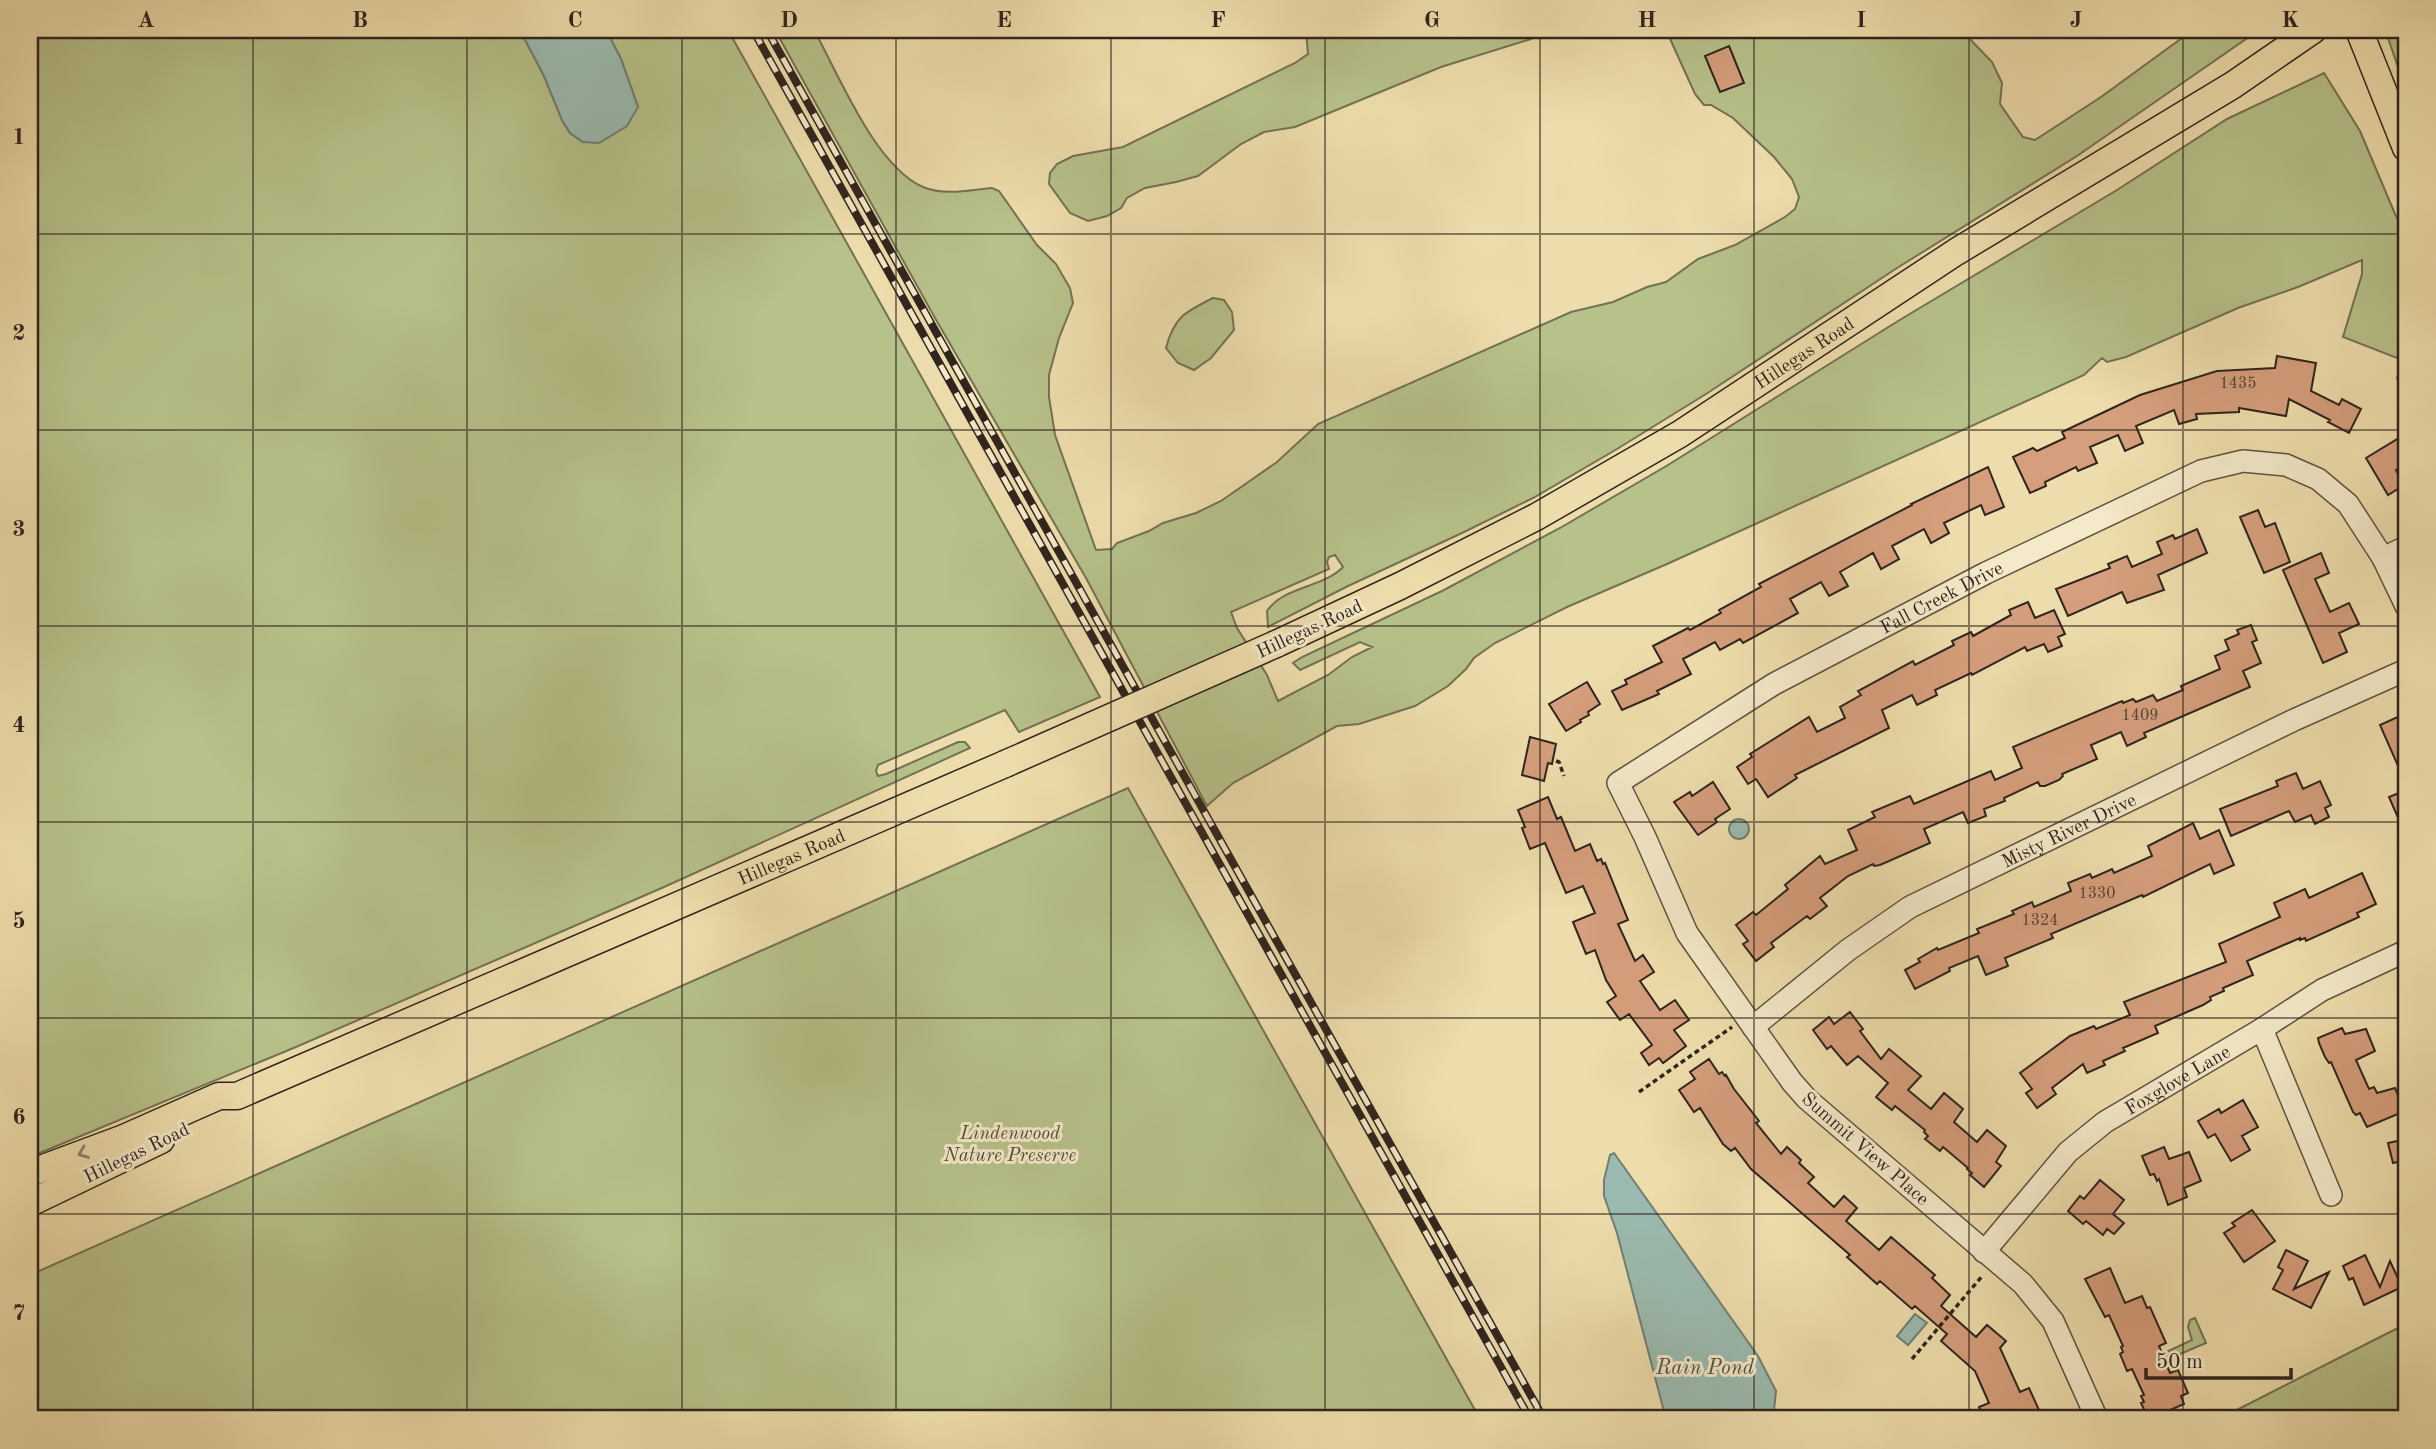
<svg xmlns="http://www.w3.org/2000/svg" width="2436" height="1449" viewBox="0 0 2436 1449" font-family="'Old Standard TT',serif">
  <style>
    .green { fill: #b7c18a; stroke: #737254; stroke-width: 2 }
    .water { fill: #9bbbb0; stroke: #707f76; stroke-width: 2 }
    .building { fill: #d59e7c; stroke: #2f241e; stroke-width: 2 }
    .lines { fill: none; stroke-linecap: round; stroke-linejoin: round }
    .minor-casing { stroke: #5f5242; stroke-width: 24 }
    .major-casing { stroke: #2f241e; stroke-width: 29 }
    .path { stroke: #2f241e; stroke-width: 3.5; stroke-dasharray: 5 3.5; stroke-linecap: butt }
    .minor { stroke: #f4e9c9; stroke-width: 21 }
    .major { stroke: #eeddac; stroke-width: 26 }
    .rail-casing { stroke: #2f241e; stroke-width: 8 }
    .rail { stroke: #f4e9c9; stroke-width: 5; stroke-dasharray: 16; stroke-linecap: butt }
    .major-bridge-casing { stroke: #2f241e; stroke-width: 29; stroke-linecap: butt }
    .major-bridge { stroke: #eeddac; stroke-width: 26 }
    .oneway { stroke: #8e8065 }
    .grid { fill: none; stroke: #2f241e; stroke-width: 2; stroke-opacity: 0.55 }
    .labels { text-anchor: middle; stroke-width: 6; stroke-linejoin: round; paint-order: stroke }
    .number-label { font-size: 16px; fill: #584236 }
    .street-label { font-size: 19px; fill: #2f241e; stroke: #f4e9c9 }
    .park-label { font-size: 19px; font-style: italic; fill: #514b39; stroke: #f4e9c9 }
    .water-label { font-size: 21px; font-style: italic; fill: #4f514a; stroke: #f4e9c9 }
    .neatline { fill: none; stroke: #2f241e; stroke-width: 2.5 }
    .grid-label { font-size: 23px; text-anchor: middle; font-weight: bold; fill: #2f241e }
  </style>
  <rect width="100%" height="100%" fill="#eeddac"/>
  <filter id="stains"><feTurbulence type="fractalNoise" baseFrequency=".00286" numOctaves="4"/><feColorMatrix values="0 0 0 0 .2 0 0 0 0 .09 0 0 0 0 .02 0 0 0 .5 -.17"/></filter>
  <radialGradient id="worn" r=".72"><stop offset=".6" stop-color="#630" stop-opacity="0"/><stop offset="1" stop-color="#630" stop-opacity=".3"/></radialGradient>
  <!-- green -->
  <path class="green" d="M30,30h490l24,46 18,44 8,13 13,9 55,-35 -17,-48 -15,-29h122l372,667 -81,35 -14,-22 -127,55 -2,6 2,5 8,-2 72,-32h7l5,6 -306,139 -368,160 -266,110z
    M775,30h39c25,45 61,136 109,157 21,9 47,3 69,1l7,3 38,54 19,19 14,24 3,15 -14,35 -10,37v22l6,38 41,115 16,-1 5,-6 32,-12 14,-8 33,-10 25,-12 56,-39 41,-38 253,-112 42,-10 34,-15 19,-5 32,-23 37,-14 50,-28 10,-8 4,-12 -7,-18 -18,-22 -41,-39 -22,-13h-7l-9,-11 -29,-64h289l14,8 23,24 10,21 -2,21 23,33 12,3 66,-43 92,-67h66l-182,126 -180,112 -191,126 -89,55 -84,49 -71,35 -114,53 -80,41 -1,-16c17,-25 56,-23 76,-44l-8,-12 -6,2 -2,5 2,7 -98,43 6,16 30,47 11,26 50,-26 24,-18 20,-10 -12,-5 -60,28 -7,-7 9,-6 140,-66 118,-63 108,-63 230,-144 219,-131 110,-71 97,-46 36,58 35,83 11,20v159l-9,-15 8,-17 -62,-24 19,-63v-14l-64,27 -60,21 -112,49 -19,5 -5,-4 -18,17 -417,189 -100,43 -72,36 -21,15 -8,11 -18,17 -33,20 -56,18 -22,2 -104,57 -26,23 -121,-228 -151,-260z
    M1306,30h239l-14,9 -90,28 -146,60 -31,5 -23,12 -43,32 -22,6 -31,6 -18,10 -6,10 -14,8 -19,5 -18,-8 -21,-29 1,-11 7,-9 16,-8 50,-9 172,-84 13,-9z
    M2388,30h18v60l-18,-52z
    M1213,298l11,2 8,12 2,18 -23,28 -17,12 -16,-7 -12,-15c8,-31 19,-36 47,-50z
    M1128,788l352,631h-1450v-144z
    M2195,1318l11,25 -42,18 -2,-7 30,-14 -4,-13 2,-7z
    M2406,1324v95h-187l167,-85z"/>
  <!-- water -->
  <path class="water" d="M520,30h86l15,29 17,48 -11,19 -28,17 -16,-1 -13,-9 -8,-13 -18,-44z
    M1729 829a10 10 0 1 1 20 0a10 10 0 1 1-20 0Z
    M1614,1153l144,203 18,35 -3,28h-107l-49,-186 -13,-37v-16l6,-25z
    M1915,1314l12,9 -19,22 -11,-9z"/>
  <!-- building -->
  <path class="building" d="M1729,46l15,37 -24,9 -15,-36z
    M2277,356l39,7 -5,28 28,14 3,-6 19,10 -12,24 -21,-11 2,-2 -41,-21 -3,17 -47,-8v4l-43,2 1,5 -18,5 -5,-14 -38,16 7,17 -18,8 -7,-16 -28,12 7,16 -19,8 -2,-4 -31,15 1,4 -16,7 -17,-36 20,-9 4,3 28,-13 -3,-6 78,-37 77,-24 58,-3z
    M2399,438l7,12v14l-10,6 8,15 -16,10 -22,-37z
    M1988,467l16,40 -19,8 -4,-10 -37,18 5,10 -18,10 -7,-14 -32,17 7,13 -18,10 -8,-16 -33,19 8,14 -19,10 -8,-14 -31,17 8,14 -55,30 -3,-4 -20,11 -5,-8 -32,17 8,15 -34,17 2,3 -37,16 -10,-19 15,-7 -2,-4 37,-18 -9,-16 35,-18 2,2 31,-17 -2,-3 42,-23 -2,-3 153,-79 -1,-1z
    M2258,510l7,17 10,-4 15,39 -26,11 -24,-56z
    M2197,529l10,24 -49,22 6,15 -37,13 -5,-11 -54,24 -12,-27 54,-21 -2,-4 19,-8 5,11 30,-13 -5,-12 16,-7 2,4z
    M2321,553l8,20 -14,6 15,33 19,-9 10,21 -20,9 8,19 -24,11 -40,-93z
    M2028,602l7,16 19,-8 11,24 -7,3 4,9 -14,6 -4,-8 -17,7 -2,-4 -53,28 -1,-2 -36,17 2,5 -20,10 -5,-10 -30,15 7,18 -94,47 2,3 -29,19 -12,-18 -8,5 -11,-17 15,-10 -2,-3 59,-37 8,15 28,-14 -5,-11 21,-12 -3,-4 55,-30 2,4 39,-20 -2,-4 19,-9 2,4 38,-21 -2,-5z
    M2251,625l6,15 -5,2 9,21 -18,8 7,16 -106,46 2,4 -19,9 -6,-14 -30,13 6,14 -35,15 1,2 -4,4 -14,6h-5l-2,-4 -34,16 1,3 -21,8 2,7 -18,7 -5,-11 -39,17 6,14 -50,22 -6,1 -1,-2 -25,12 -28,22 7,8 -17,13 -3,-3 -36,27 3,4 -18,14 -13,-17 5,-3 -12,-16 17,-13 3,3 32,-26 -3,-4 35,-29 5,8 32,-14 -9,-20 27,-13 -3,-5 38,-16 4,8 77,-33 4,9 27,-12 -9,-21 109,-46 1,2 10,-4 3,3 17,-7 4,6 26,-11 -2,-4 39,-17 -5,-13 14,-6 -4,-10 14,-6 -2,-4z
    M1587,682l13,22 -12,8 1,3 -9,5 1,2 -15,9 -17,-27z
    M2402,715l4,8v61l-26,-59z
    M1530,737l26,7 -4,20 -4,-1 -4,18 -22,-6z
    M2296,773l7,16 17,-8 11,24 -6,3 4,9 -14,7 -4,-9 -16,7 -6,-11 -58,25 -11,-27 58,-23 -2,-5z
    M1713,782l17,27 -15,10 2,3 -19,13 -24,-33 16,-10 2,4z
    M2406,790v46l-17,-39z
    M1548,797l9,22 4,-2 14,34 15,-7 7,17 4,-2 2,5 2,-1 23,57 -10,4 17,37 8,-6 11,17 -14,9 20,29 15,-10 14,20 -15,10 12,16 -23,17 -4,-5 -10,7 -8,-12 11,-8 -23,-31 -9,6 -13,-18 9,-6 -10,-16 -11,-30 -9,4 -13,-32 22,-9 -12,-27 -17,7 -21,-50 -15,6 -8,-21 3,-1 -7,-17z
    M2193,823l7,16 19,-9 15,35 -20,9 -4,-10 -67,33 -1,-2 -91,39 2,4 -48,20 3,8 -22,9 -8,-19 -29,12 1,3 -35,18 -10,-19 15,-8 -2,-3 19,-11 1,2 41,-17 -2,-4 37,-15 -2,-3 20,-9 2,5 37,-16 -3,-8 22,-9 2,4 20,-9 2,4 38,-17 -4,-10z
    M2362,873l14,31 -19,9 2,4 -53,24 -1,-3 -5,2v-2l-53,23 6,14 -30,13 1,3 -14,6 1,3 -8,5 -48,21 3,7 -35,15 2,3 -22,10 2,4 -18,8 -4,-9 -31,24 4,6 -19,14 -11,-15 6,-4 -12,-16 50,-37 24,-10 2,3 34,-14 -6,-13 102,-40 -7,-18 61,-27 -6,-14 31,-14 4,9z
    M1850,1012l13,17 -3,2 21,28 8,-10 32,27 -13,14 23,19 13,-16 19,16 -9,13 23,20 10,-12 19,16 -10,16 5,4 -17,21 -14,-12 2,-2 -5,-4 1,-1 -25,-21 -3,4 -15,-12 3,-3 -4,-4 1,-2 -30,-24 -3,4 -16,-13 12,-14 -30,-27 -11,9 -16,-19 -4,3 -14,-19 16,-13 5,7z
    M2342,1028l3,6 21,-5 9,22 -19,9 13,29 5,-2 3,6 18,-5 10,23 -38,16 -7,-14 -4,2 -3,-3 -22,-50 -2,1 -4,-6 -6,-14 -1,-5z
    M1709,1059l10,15 3,-2 3,4 1,-1 8,14 25,32 -3,2 25,31 6,-7 14,13 -2,3 15,14 -6,6 26,24 10,-11 13,12 -11,13 33,29 12,-13 44,38 -3,3 18,17 -9,11 35,31 11,-12 19,16 -6,7 20,44 9,-4 10,22 -4,2 3,7h-54l-5,-12 10,-4 -14,-32 -34,-30 6,-7 -32,-28 -3,3 -32,-28 -3,3 -30,-27 3,-2 -99,-86 -16,-21 -4,3 -8,-7 -23,-36 -6,4 -15,-22 16,-11 -5,-7z
    M2243,1100l15,27 -16,9 8,14 -19,11 -16,-27 -7,4 -10,-17 21,-12 2,4z
    M2406,1139v21l-13,3 -5,-20z
    M2164,1147l5,12 20,-7 12,29 -17,7 3,9 -19,8 -9,-26 -2,2 -3,-7 -4,1 -8,-19z
    M2100,1180l24,20 -11,14 11,9 -10,11 -7,-5 -4,6 -17,-14 -3,3 -15,-13 12,-15 4,3z
    M2252,1210l23,31 -31,21 -20,-29 11,-7 -3,-3z
    M2286,1250l22,11 -14,28 35,-17 -18,36 -38,-19 10,-19 -5,-3z
    M2365,1255l15,32 10,-26 12,26 -38,18 -11,-27 -4,2 -6,-14z
    M2110,1268l15,35 17,-7 5,12 3,-1 16,36 -7,3 11,27 8,-3 10,23 -7,3 3,8 -23,10 -2,-3 -12,5 -6,-13 3,-1 -3,-6 3,-1 -12,-26 -5,2 -7,-17 3,-2 -2,-5 2,-1 -14,-31 -4,2 -20,-38z"/>
  <g class="lines">
    <defs>
      <g id="minor">
        <path d="M2383,558l23,-11"/>
        <path id="s1" d="M1753,1027l95,-77 62,-43 384,-187 112,-50"/>
        <path d="M2262,1029l69,166"/>
        <path id="s2" d="M1984,1252l84,-100 37,-30 157,-93 60,-39 84,-39"/>
        <path id="s3" d="M2097,1419l-44,-98 -30,-37 -216,-185 -15,-17 -105,-149 -42,-96 -27,-54 156,-99 212,-111 215,-102 42,-10 43,4 32,14 30,25 35,54 23,48"/>
      </g>
      <g id="major">
        <path d="M2359,30l47,118"/>
        <path id="s4" d="M1276,644l124,-58 136,-69 144,-83 276,-182 277,-167 80,-55"/>
        <path id="s5" d="M30,1173l94,-35 95,-42h18l768,-332"/>
        <path d="M30,1203l131,-63"/>
      </g>
    </defs>
    <!-- minor casing -->
    <use href="#minor" class="minor-casing"/>
    <!-- major casing -->
    <use href="#major" class="major-casing"/>
    <!-- path -->
    <path class="path" d="M2399,468l7,14
      M2400,498l6,-9
      M1556,761l3,1 5,14
      M1639,1092l93,-65
      M1912,1359l71,-84"/>
    <!-- minor -->
    <use href="#minor" class="minor"/>
    <!-- major -->
    <use href="#major" class="major"/>
    <defs>
      <path id="rail" d="M753,30l777,1389
        M767,30l777,1389"/>
    </defs>
    <!-- rail casing -->
    <use href="#rail" class="rail-casing"/>
    <!-- rail -->
    <use href="#rail" class="rail"/>
    <defs>
      <path id="major-bridge" d="M1005,764l271,-120"/>
    </defs>
    <!-- major-bridge casing -->
    <use href="#major-bridge" class="major-bridge-casing"/>
    <!-- major-bridge -->
    <use href="#major-bridge" class="major-bridge"/>
  </g>
  <!-- one-way arrows -->
  <defs><path id="oneway-chevron" d="M-2-3.5L2.5 0L-2 3.5" fill="none" stroke-width="1.6" stroke-linecap="round" stroke-linejoin="round" transform="scale(1.75)"/></defs>
  <use class="oneway" href="#oneway-chevron" transform="translate(83 1153) rotate(159)"/>
  <!-- grid -->
  <path class="grid" d="M253,30v1389M467,30v1389M682,30v1389M896,30v1389M1111,30v1389M1325,30v1389M1540,30v1389M1754,30v1389M1969,30v1389M2183,30v1389M30,234h2376M30,430h2376M30,626h2376M30,822h2376M30,1018h2376M30,1214h2376"/>
  <g class="labels">
    <!-- number labels -->
    <g class="number-label">
      <text x="2238" y="388">1435</text>
      <text x="2140" y="720">1409</text>
      <text x="2097" y="898">1330</text>
      <text x="2040" y="925">1324</text>
    </g>
    <!-- street labels -->
    <g class="street-label">
      <text dy="7" stroke="none"><textPath href="#s4" startOffset="604">Hillegas Road</textPath></text>
      <text dy="7" stroke="none"><textPath href="#s3" startOffset="1183">Fall Creek Drive</textPath></text>
      <text transform="translate(1309 628) rotate(-25)" y="7">Hillegas Road</text>
      <text dy="7" stroke="none"><textPath href="#s1" startOffset="374">Misty River Drive</textPath></text>
      <text dy="7" stroke="none"><textPath href="#s5" startOffset="826">Hillegas Road</textPath></text>
      <text dy="7" stroke="none"><textPath href="#s2" startOffset="262">Foxglove Lane</textPath></text>
      <text transform="translate(1866 1148) rotate(41)" y="7">Summit View Place</text>
      <text transform="translate(136 1152) rotate(-26)" y="7">Hillegas Road</text>
    </g>
    <!-- park labels -->
    <g class="park-label">
      <text x="1010" y="1139">Lindenwood<tspan x="1010" dy="22">Nature Preserve</tspan></text>
    </g>
    <!-- water labels -->
    <g class="water-label">
      <text x="1705" y="1374">Rain Pond</text>
    </g>
  </g>
  <!-- margin -->
  <rect width="2436" height="1449" fill="none" stroke="#eeddac" stroke-width="77"/>
  <!-- scale -->
  <path d="M2146 1368v10h145v-10" fill="none" stroke="#2f241e" stroke-width="3.5"/>
  <text x="2156" y="1368" font-size="21" fill="#2f241e" stroke="#f4e9c9" stroke-width="5" paint-order="stroke">50 m</text>
  <rect x="38" y="38" width="2360" height="1372" class="neatline"/>
  <g class="grid-label">
    <text x="146" y="27">A</text>
    <text x="360" y="27">B</text>
    <text x="575" y="27">C</text>
    <text x="789" y="27">D</text>
    <text x="1004" y="27">E</text>
    <text x="1218" y="27">F</text>
    <text x="1432" y="27">G</text>
    <text x="1647" y="27">H</text>
    <text x="1861" y="27">I</text>
    <text x="2076" y="27">J</text>
    <text x="2290" y="27">K</text>
    <text x="19" y="144">1</text>
    <text x="19" y="340">2</text>
    <text x="19" y="536">3</text>
    <text x="19" y="732">4</text>
    <text x="19" y="928">5</text>
    <text x="19" y="1124">6</text>
    <text x="19" y="1320">7</text>
  </g>
  <rect width="100%" height="100%" filter="url(#stains)"/>
  <rect width="100%" height="100%" fill="url(#worn)"/>
</svg>
